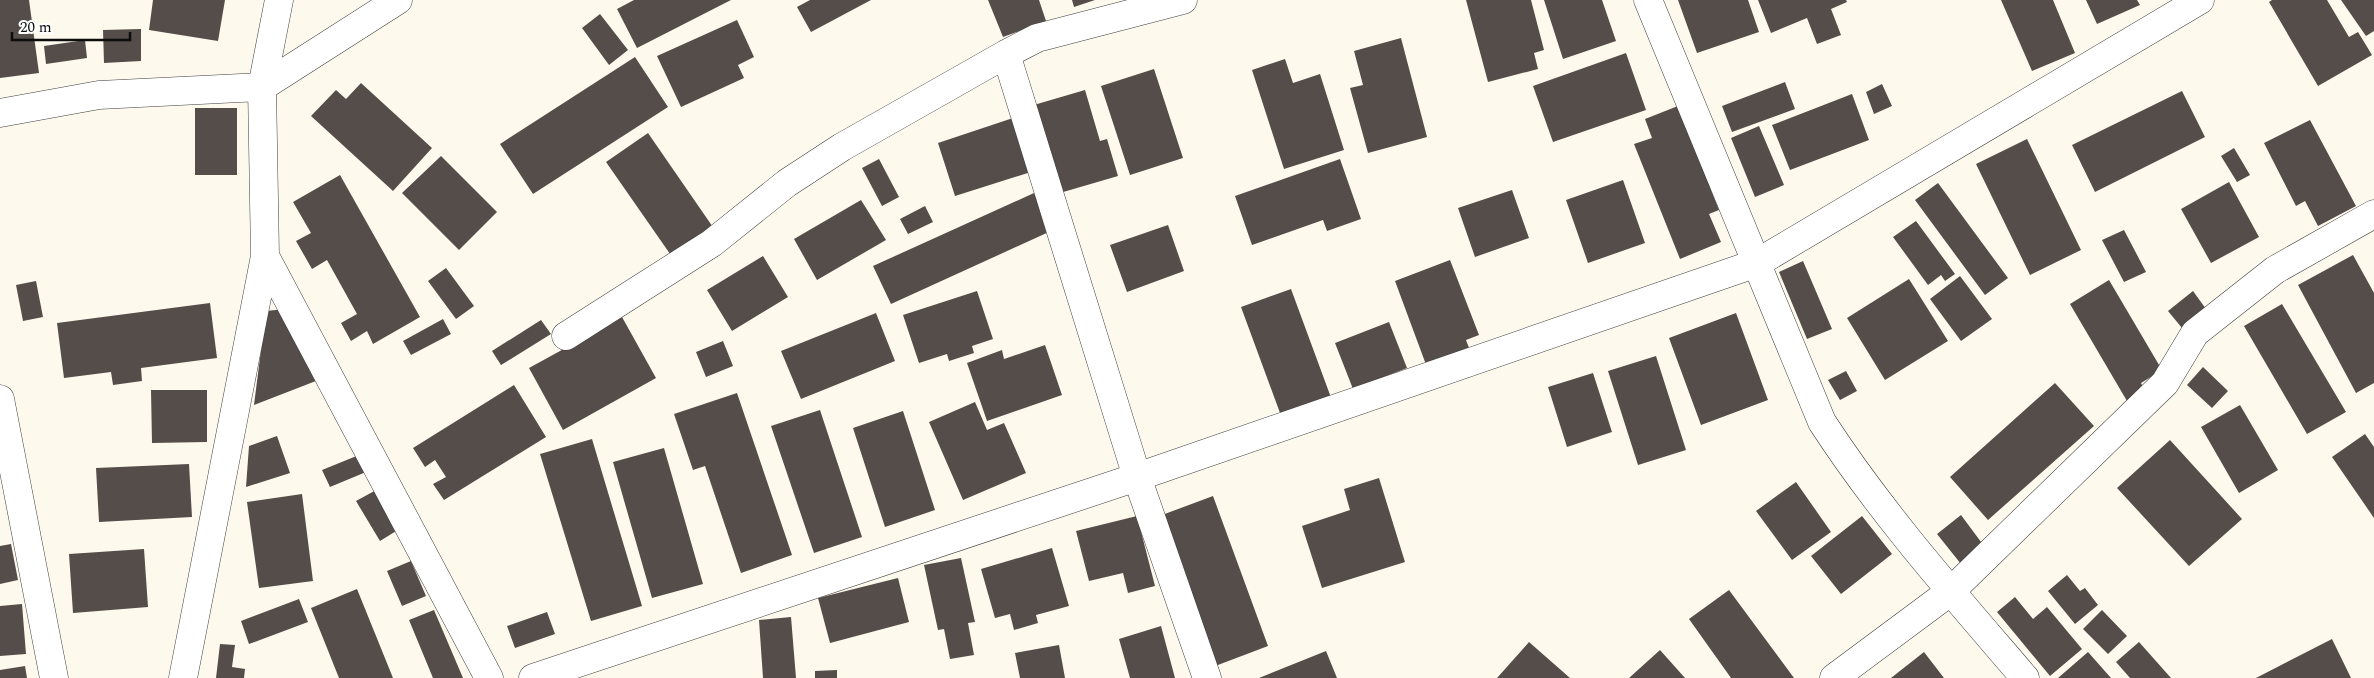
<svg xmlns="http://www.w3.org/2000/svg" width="2374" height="678" viewBox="0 0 2374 678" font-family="Spectral,serif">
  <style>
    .building { fill: #544d49 }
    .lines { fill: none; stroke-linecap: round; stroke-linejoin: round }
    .minor-casing { stroke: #3f3f3f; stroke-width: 29 }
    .minor { stroke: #fff; stroke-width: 28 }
  </style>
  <rect width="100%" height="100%" fill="#fef9ed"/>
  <!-- building -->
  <path class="building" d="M0,0h29l10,73 -39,5z
    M153,0h72l-7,41 -69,-11z
    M634,0h97l-94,48 -20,-39z
    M810,0h61l-60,32 -14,-25z
    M988,0h51l7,21 -43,16z
    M1072,0h23l-21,7z
    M1466,0h65l13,50 -10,3 4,16 -50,13z
    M1544,0h58l14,41 -53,18z
    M1678,0h70l11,32 -62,21z
    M1758,0h88l1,2 -16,7 10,26 -24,9 -10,-26 -36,15z
    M2001,0h52l22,53 -43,18z
    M2086,0h51l3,5 -43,19z
    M2272,0h55l22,37 9,-5 14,23 -54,31 -49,-84z
    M2341,0h33v31l-8,5z
    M600,14l28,36 -19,15 -27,-37z
    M737,20l17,37 -16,8 6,13 -63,29 -24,-51z
    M141,29v32l-37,2 -1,-33z
    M1401,38l26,99 -59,16 -18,-65 13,-3 -9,-34z
    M85,40l2,18 -41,6 -2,-18z
    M1626,53l20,57 -93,32 -20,-56z
    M635,57l33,50 -135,87 -33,-50z
    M1285,59l8,24 27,-9 24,76 -60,19 -32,-99z
    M1154,69l29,89 -53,17 -29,-89z
    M1785,82l10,27 -63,23 -10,-26z
    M361,83l71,65 -39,43 -82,-75 25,-26 10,9z
    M1882,84l10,22 -18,8 -8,-22z
    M1085,90l15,51 7,-2 11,37 -65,19 -26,-88z
    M2182,91l23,46 -110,55 -23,-47z
    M1852,94l17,46 -79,30 -18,-45z
    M1678,106l41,104 -10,4 12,28 -41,17 -46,-115 18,-6 -7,-19z
    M195,108h42v67h-42z
    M1013,118l18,54 -76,24 -17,-53z
    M2310,120l46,86 -38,20 -13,-25 -9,5 -32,-63z
    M1759,126l25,59 -29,12 -24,-59z
    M648,133l69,100 -42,28 -69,-99z
    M2027,139l54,111 -51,25 -54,-111z
    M2234,148l16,27 -13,7 -16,-26z
    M441,156l56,56 -38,38 -57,-57z
    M879,159l20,38 -17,9 -20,-38z
    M1340,159l21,60 -34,12 -4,-11 -71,25 -17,-49z
    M340,175l80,142 -47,27 -6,-13 -16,10 -10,-18 16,-9 -30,-54 -15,9 -16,-28 15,-8 -18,-31z
    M1623,180l22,63 -57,20 -22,-63z
    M2229,182l30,55 -48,26 -30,-54z
    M1938,183l70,95 -23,17 -70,-95z
    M1512,190l17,48 -54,19 -17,-49z
    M1034,193l17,38 -160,73 -18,-38z
    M861,200l25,40 -69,40 -23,-41z
    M925,206l8,16 -25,12 -8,-15z
    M1916,221l39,53 -10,7 -4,-6 -13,10 -35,-48z
    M1168,225l16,46 -57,21 -17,-47z
    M2124,230l22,42 -22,10 -22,-42z
    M2353,255l21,38v90l-18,10 -58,-108z
    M763,256l25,41 -56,34 -25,-41z
    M1450,260l29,75 -13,5 5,13 -43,17 -33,-89z
    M1803,261l29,68 -25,10 -28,-67z
    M446,268l28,38 -18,13 -28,-38z
    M1960,276l32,43 -31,22 -31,-42z
    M1909,279l39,62 -63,39 -38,-62z
    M2109,280l53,90 -21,13 4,8 -18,10 -57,-97z
    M36,281l7,36 -20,4 -7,-36z
    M1291,289l42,114 -50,18 -42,-114z
    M977,291l16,48 -21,7 2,7 -25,8 -2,-7 -28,9 -16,-48z
    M2193,291l13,18 -24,19 -14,-17z
    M210,303l7,55 -76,10 1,13 -29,4 -2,-13 -47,6 -7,-55z
    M2282,304l64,108 -39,22 -63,-108z
    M285,309l36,70 -67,26 12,-94z
    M876,313l19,48 -94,38 -20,-48z
    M1736,313l32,87 -67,25 -32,-87z
    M622,317l34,61 -93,52 -34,-62z
    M443,319l8,15 -40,21 -8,-14z
    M541,320l10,14 -50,31 -9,-14z
    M1389,322l18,46 -54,21 -18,-46z
    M723,341l10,25 -27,11 -10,-25z
    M1045,345l17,50 -75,26 -20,-58 35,-13 2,9z
    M1656,356l30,94 -48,15 -30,-94z
    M2203,367l25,24 -16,17 -25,-23z
    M1846,371l11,20 -17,9 -12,-20z
    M1593,373l19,59 -45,15 -19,-60z
    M2055,383l39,43 -106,94 -38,-43z
    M514,385l32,52 -102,63 -11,-16 13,-7 -11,-17 -10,7 -12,-19z
    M151,390h56v52l-55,1z
    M737,393l55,162 -51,18 -36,-107 -12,4 -19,-56z
    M975,402l12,28 17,-7 22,50 -63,27 -34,-78z
    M2240,405l38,65 -39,23 -38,-66z
    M820,410l42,127 -48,16 -43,-127z
    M903,411l32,99 -50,17 -32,-99z
    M2365,434l9,13v71l-42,-61z
    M277,436l13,37 -44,14 3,-41z
    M592,439l50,167 -51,15 -51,-167z
    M2170,440l72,79 -53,47 -72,-78z
    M664,448l39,136 -51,14 -39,-136z
    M359,455l7,17 -36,15 -8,-17z
    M189,464l3,53 -93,5 -3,-54z
    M1379,478l26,84 -83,26 -20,-62 48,-16 -6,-21z
    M1796,482l35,50 -39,28 -36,-49z
    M378,489l23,39 -21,13 -24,-40z
    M302,494l11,87 -54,7 -12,-86z
    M1213,496l55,150 -58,22 -56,-150z
    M1961,515l23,31 -23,18 -24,-30z
    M1137,516l18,70 -27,7 -5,-20 -34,8 -13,-50z
    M1862,516l30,38 -51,40 -30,-38z
    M11,544l7,36 -18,4v-38z
    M1052,548l17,58 -33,9 2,8 -24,7 -4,-16 -15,4 -14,-49z
    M144,549l4,58 -75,6 -4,-59z
    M961,558l14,64 -7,1 6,32 -24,4 -6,-30 -6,1 -14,-65z
    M411,561l15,35 -24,10 -15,-35z
    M2067,575l13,16 5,-3 13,17 -23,19 -27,-33z
    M898,578l11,44 -79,21 -12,-45z
    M357,589l36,89h-54l-28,-70z
    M1729,590l65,88h-63l-42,-59z
    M2015,597l18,22 14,-12 35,42 -32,27 -53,-64z
    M299,599l9,23 -59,22 -8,-23z
    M22,604l4,50 -26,2v-50z
    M434,610l29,68h-30l-24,-58z
    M2102,610l25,26 -19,18 -25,-25z
    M547,612l8,22 -40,14 -8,-22z
    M791,617l5,61h-33l-4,-58z
    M1161,626l14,52h-45l-11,-39z
    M2332,639l19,39h-95z
    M1529,642l41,36h-73z
    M2139,642l32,36h-41l-14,-16z
    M220,644l15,1 -3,22 13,2 -1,9h-28z
    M1059,645l6,33h-45l-5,-25z
    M1660,650l25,28h-56z
    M1326,651l11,27h-78z
    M1924,652l20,26h-53z
    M2088,652l23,26h-53z
    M25,666l2,12h-27v-8z
    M837,670v8h-22v-7z"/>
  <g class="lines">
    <defs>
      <path id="minor" d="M1648,0l174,422c59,91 132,173 203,256
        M1006,54l131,423 70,201
        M0,113l99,-18 163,-8 136,-87
        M265,256l224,422
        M566,336l146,-93 75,-60 55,-36 164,-93 31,-16 146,-38
        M0,399l54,279
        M183,678l82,-422 -3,-169 17,-87
        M533,678l604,-201 620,-214 443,-263
        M1834,678l117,-87 214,-208 30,-50 80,-63 99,-56"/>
    </defs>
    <!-- minor casing -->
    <use href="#minor" class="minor-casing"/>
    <!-- minor -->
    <use href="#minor" class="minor"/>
  </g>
  <!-- scale -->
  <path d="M12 32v8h118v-8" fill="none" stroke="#0c0c0c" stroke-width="2.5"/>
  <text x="20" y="32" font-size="15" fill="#0c0c0c" stroke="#ffffff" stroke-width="4" paint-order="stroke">20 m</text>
</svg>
